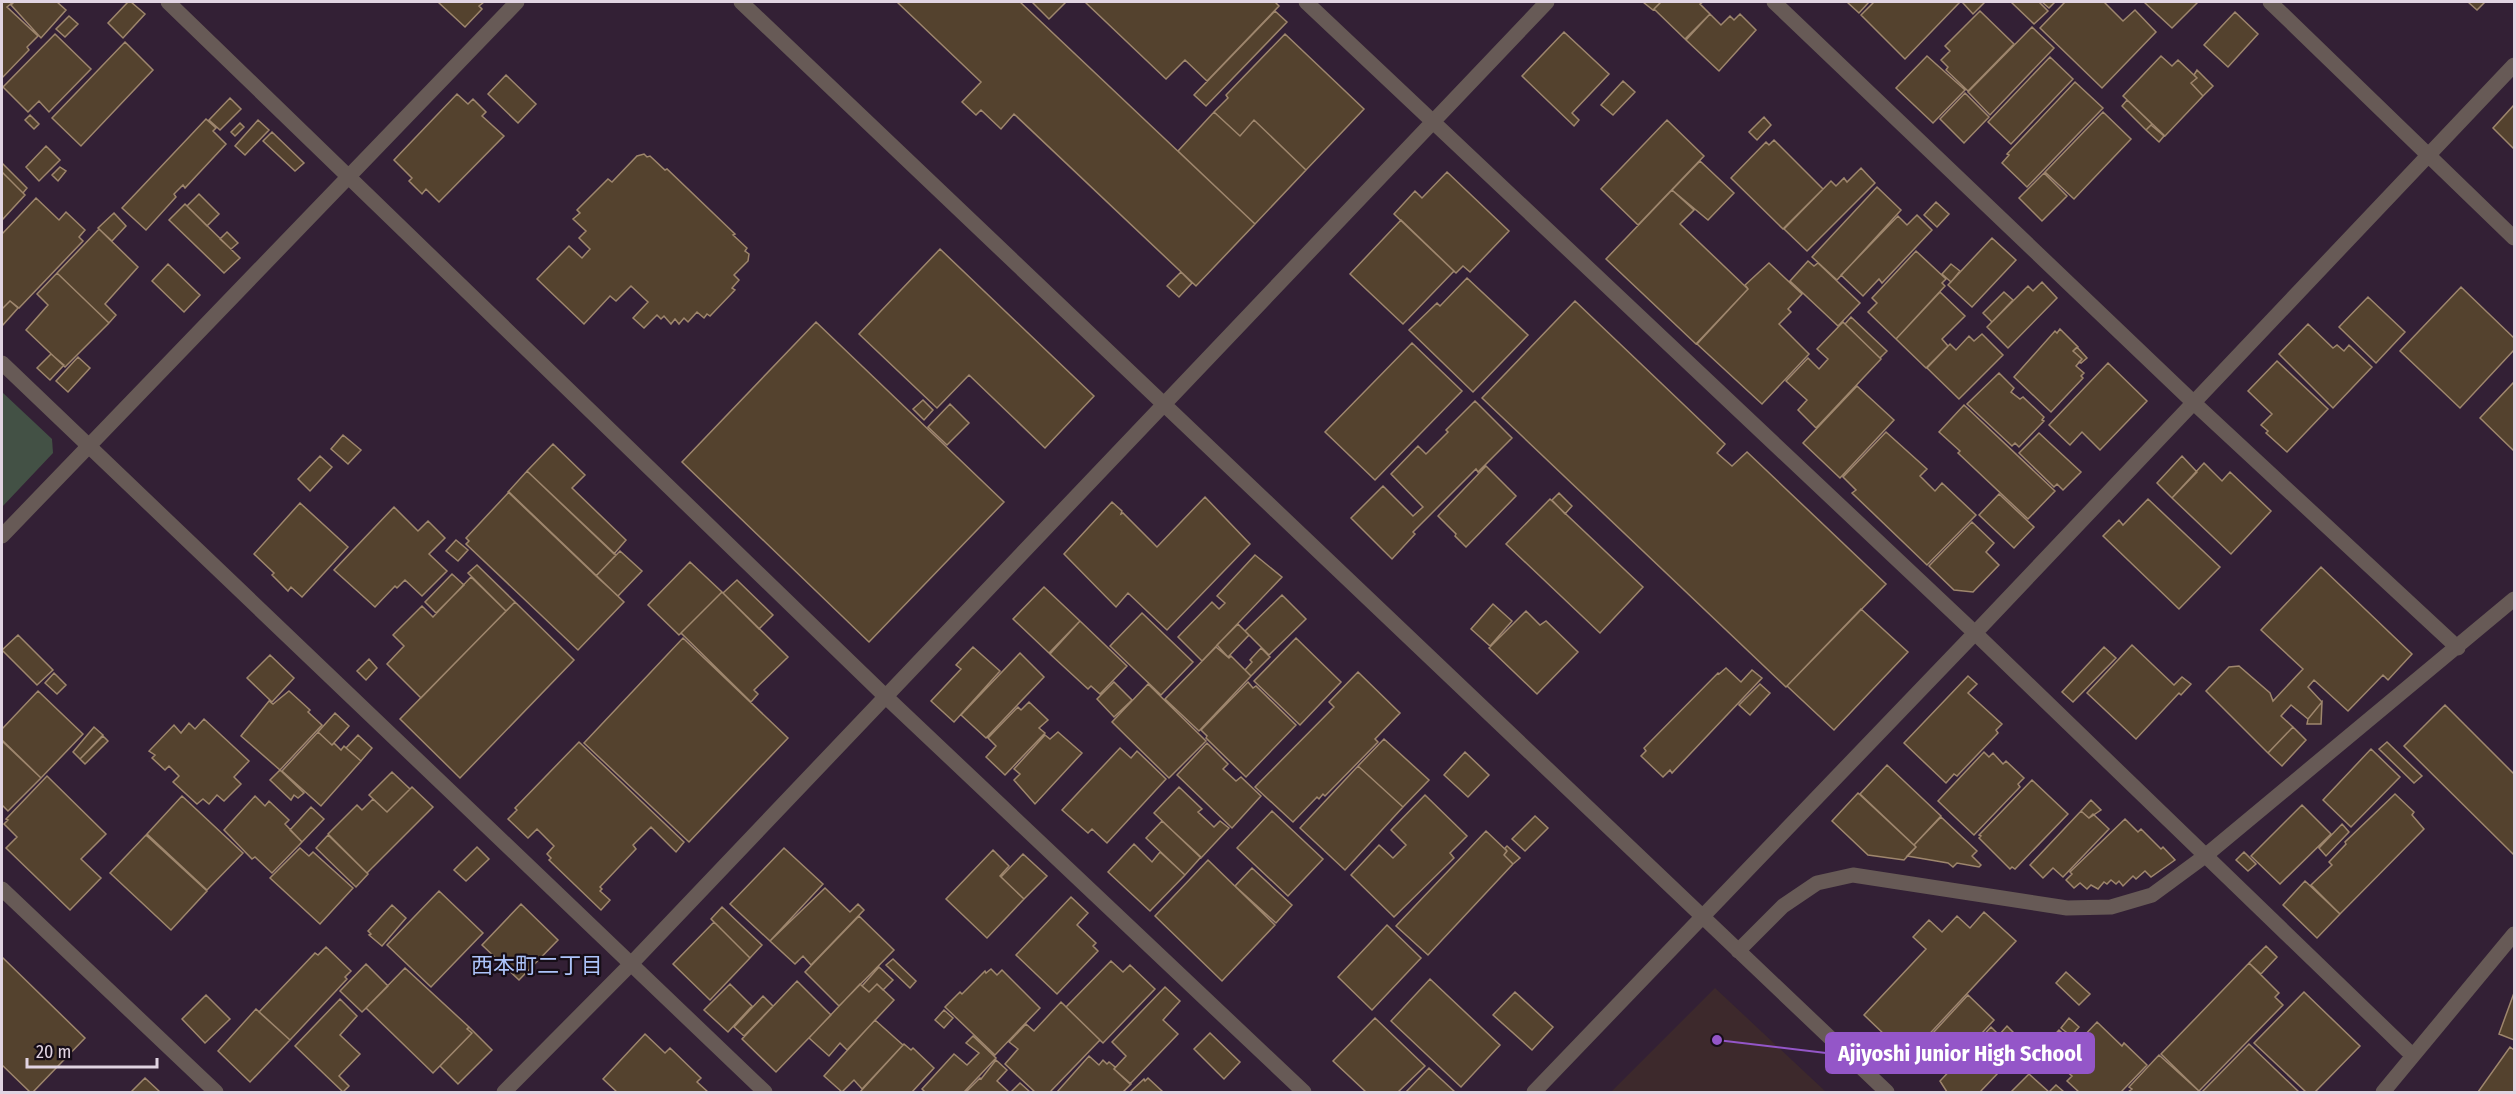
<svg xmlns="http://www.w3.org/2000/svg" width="2516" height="1094" viewBox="0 0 2516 1094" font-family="'Fira Sans Condensed','Noto Sans JP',sans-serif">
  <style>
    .education { fill: #3d292c }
    .green { fill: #435145 }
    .building { fill: #54422e; stroke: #9e866d; stroke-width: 1.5 }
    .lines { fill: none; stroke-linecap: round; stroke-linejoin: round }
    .minor { stroke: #675a56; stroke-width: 15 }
    .labels { text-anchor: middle; stroke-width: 4.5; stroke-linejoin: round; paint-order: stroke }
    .neighbourhood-label { font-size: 22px; fill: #acc3f9; stroke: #160d17 }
    .leader { fill: none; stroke: #9456c8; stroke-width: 2 }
    .callout-dot { fill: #9456c8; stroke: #160d17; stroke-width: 2 }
    .callout { fill: #9456c8; stroke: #9456c8; stroke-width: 2 }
    .callout-label { font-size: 22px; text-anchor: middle; font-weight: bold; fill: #fff }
  </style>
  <rect width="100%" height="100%" fill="#332035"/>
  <!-- education -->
  <path class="education" d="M1715,988l111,104h-215z"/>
  <!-- green -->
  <path class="green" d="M2,392l50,47 1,14 -51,54z"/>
  <!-- building -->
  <path class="building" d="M2,2h11l-6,5 31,29 -11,11 2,3 -27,28z
    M14,2h43l9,8 -25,28 -30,-33z
    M128,2h3l14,12 -22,24 -15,-15z
    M438,2h46l-5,4 3,3 -17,18z
    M897,2h123l235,222 -59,62 -182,-172 -13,15 -20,-19 -5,5 -14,-13 19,-20z
    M1032,2h34l-17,17z
    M1085,2h190l4,4 -72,75 -22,-21 -19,19z
    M1643,2h18l-8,8z
    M1661,2h42l-3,2 10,10 -25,25 -31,-30z
    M1847,2h22l-10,11z
    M1874,2h84l1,1 -54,56 -44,-44z
    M1964,2h21l-12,12 -10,-11z
    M2011,2h28l9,9 -14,13z
    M2042,2h13l-6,6z
    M2065,2h39l19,19 12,-11 21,22 -54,56 -62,-60z
    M2144,2h54l-26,26z
    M2468,2h17l-8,8z
    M1275,11l12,11 -81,84 -12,-11z
    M1980,11l34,33 -46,47 -22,-21 2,-3 -7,-7 9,-9 -5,-5z
    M2235,12l23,22 -30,33 -24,-22z
    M1710,14l11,11 9,-9 4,4 6,-6 16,16 -37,41 -33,-31z
    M69,16l9,8 -13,13 -9,-8z
    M2032,27l22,21 -64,67 -22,-23z
    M1564,32l45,42 -37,39 7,7 -5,6 -52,-50z
    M55,34l36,35 -42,43 -10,-11 -11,11 -25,-25z
    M1285,34l79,75 -58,61 -52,-50 -14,16 -26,-24 14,-14 -2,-3z
    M125,42l28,28 -72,76 -29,-28z
    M1927,56l38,34 -32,33 -37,-35z
    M2161,56l11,10 6,-6 19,18 -6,5 12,13 -38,40 -42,-40z
    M2050,57l23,22 -62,65 -23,-22z
    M2197,70l16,16 -10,10 -12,-13 6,-5 -3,-3z
    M506,75l30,29 -18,19 -30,-29z
    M1623,81l12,11 -22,23 -12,-10z
    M2075,82l28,26 -76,79 -25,-24 7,-8 -2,-1z
    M1965,93l24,24 -25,26 -24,-24z
    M457,94l11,10 5,-5 13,13 -4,4 22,20 -65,66 -13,-13 -4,5 -13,-13 3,-3 -18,-18z
    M230,98l11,11 -21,21 -11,-10z
    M2127,100l25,24 -6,6 -24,-24z
    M2514,105v44l-21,-21z
    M1214,112l26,24 14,-16 52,50 -51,54 -77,-73z
    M2103,112l28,27 -57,60 -29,-27z
    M30,115l9,9 -5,5 -9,-9z
    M1764,117l7,8 -14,15 -8,-8z
    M206,119l10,9 -3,3 13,13 -41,44 -2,-3 -9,9 2,3 -30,33 -24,-22z
    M258,120l11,10 -24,25 -10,-9z
    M1667,120l37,36 -66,69 -37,-36z
    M240,123l4,4 -9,9 -4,-4z
    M2151,125l13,11 -5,6 -13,-12z
    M272,132l32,31 -9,8 -32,-30z
    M1774,140l49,49 -40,40 -52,-51 35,-36 3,3z
    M46,146l14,14 -21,21 -13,-14z
    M644,154l3,3 3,-1 15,14 2,-1 68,65 -2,1 14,13 -2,3 4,3 -1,7 -14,14 5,5 -7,8 3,2 -25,26 -3,-2 -3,4 -7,-6 -9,10 -4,-4 -5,6 -4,-5 -4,5 -7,-8 -3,3 -4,-4 -13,13 -11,-10 15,-16 -17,-16 -15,15 -6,-5 -26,28 -47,-45 32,-33 13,12 8,-9 -11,-11 7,-7 -13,-12 7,-6 -3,-3 31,-31 4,3 25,-26z
    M1700,161l34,32 -26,27 -36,-30z
    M2,163l25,25 -4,5 -21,-21z
    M60,167l6,4 -8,10 -6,-6z
    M1861,168l14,15 -68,68 -23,-22 47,-48 5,5 8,-8 3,4z
    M2,172l23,23 -23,25z
    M1447,172l62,59 -39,41 -7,-6 -7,7 -62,-59 21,-23 7,7z
    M2044,173l23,23 -25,25 -23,-23z
    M1877,187l24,23 -64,70 -25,-23z
    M1672,190l22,20 -14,14 68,65 -52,55 -90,-85z
    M199,194l20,20 -12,12 -20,-20z
    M36,198l23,22 7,-8 19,18 -6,7 4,4 -64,67 -9,-7 -8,8v-75z
    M1936,202l13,12 -12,13 -13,-12z
    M185,204l55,54 -16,15 -55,-53z
    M114,213l12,13 -14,15 -14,-13z
    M1917,215l15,15 -50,53 -3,-4 -16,17 -22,-21 57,-59 9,9z
    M1401,220l53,51 -51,53 -53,-50z
    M99,229l39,38 -33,37 11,11 -7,8 -52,-50z
    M227,232l11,11 -7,6 -11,-10z
    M1992,238l24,22 -44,47 -24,-22z
    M940,249l154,147 -49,52 -76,-73 -32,33 -78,-74z
    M1916,251l30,28 -4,4 3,3 -49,53 -28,-27 9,-9 -5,-5z
    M1808,261l6,5 4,-3 42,40 -22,23 -48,-45z
    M1769,263l33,31 -14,15 3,3 -12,12 30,30 -47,50 -65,-60 51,-55 -3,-4z
    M168,264l32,31 -16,17 -32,-31z
    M1951,264l9,7 -9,11 -9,-8z
    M1181,272l11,11 -13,14 -12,-11z
    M57,273l52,50 -44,44 -39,-37 22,-25 -11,-11z
    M1467,278l61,57 -55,57 -64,-62 28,-27 3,3z
    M2042,282l15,16 -49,50 -21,-21 41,-41 5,5z
    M2461,287l53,51v12l-54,58 -60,-57z
    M1940,292l25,24 -23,23 6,7 -22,22 -30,-29z
    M2004,292l9,8 -21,22 -9,-9z
    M2368,297l37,35 -29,31 -37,-36z
    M10,301l8,7 -16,18v-17z
    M1575,301l150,143 -8,9 15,13 15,-14 139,132 -100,103 -304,-289z
    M1851,317l36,34 -7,7 -35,-34z
    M816,322l188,180 -135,140 -187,-180z
    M1843,322l38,37 -65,69 -18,-18 9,-10 -21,-19 22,-23 11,11 9,-10 -11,-10z
    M2308,324l25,24 4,-3 7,6 5,-6 23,22 -39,41 -54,-54z
    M2060,329l18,18 -5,4 9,8 -6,7 8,7 -3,3 2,2 -32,34 -37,-35 41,-46 2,2z
    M1982,334l21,21 -44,44 -32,-31 23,-24 6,6 13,-14 5,5z
    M1412,343l50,48 -87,89 -50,-48z
    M2077,347l10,11 -6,5 -2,-1 3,-3 -9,-8z
    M51,354l13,11 -14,15 -13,-12z
    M78,357l12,11 -22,24 -12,-11z
    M2277,361l51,48 -41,43 -21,-19 2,-2 -7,-6 11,-11 -24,-23z
    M2108,363l39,38 -47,49 -18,-18 -12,13 -21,-20z
    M1999,373l15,15 -3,4 9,7 3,-2 21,20 -2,3 2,1 -25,26 -4,-4 -3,3 -45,-42z
    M2514,382v69l-34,-33z
    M1857,386l37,34 -54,58 -37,-35z
    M923,400l10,10 -9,10 -11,-11z
    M1475,401l37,37 -34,34 -2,-3 -63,63 2,2 -23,25 -41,-41 32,-32 30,30 10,-9 -32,-33 27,-28 8,8 22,-22 -2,-2z
    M950,404l19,19 -22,22 -19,-18z
    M1964,405l91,86 -27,28 -70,-66 2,-2 -21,-19z
    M1886,432l41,37 -7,7 15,15 7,-8 34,32 -49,50 -75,-72 4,-3 -13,-13z
    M2039,433l42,39 -18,18 -6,-6 -3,3 -35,-34z
    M343,435l18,15 -13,14 -17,-15z
    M553,444l32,31 -13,13 54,52 -12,14 -87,-83z
    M320,456l12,11 -22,24 -12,-12z
    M2182,456l15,16 -25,26 -15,-15z
    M2204,463l18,18 8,-9 41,39 -40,43 -59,-56z
    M1486,466l30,30 -50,51 -11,-11 1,-2 -18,-18z
    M527,471l89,84 -20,21 -88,-84z
    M509,492l115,110 -46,48 -112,-106 3,-3 -3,-3z
    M1559,493l13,13 -7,8 -13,-14z
    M1999,494l35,33 -20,21 -35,-33z
    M1205,497l45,47 -83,86 -39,-37 -12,14 -52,-53 48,-52 10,9 -1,3 2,-1 34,34z
    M1550,499l93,88 -43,46 -94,-89z
    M2148,499l72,68 -41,42 -76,-73 16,-16 4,5z
    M300,503l48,44 -46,50 -11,-10 -3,4 -16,-16 2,-2 -20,-19z
    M394,507l24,24 10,-10 17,17 -16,16 18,17 -25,25 -17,-16 -8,8 -2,-2 -20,21 -41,-37z
    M1972,522l22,21 -8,9 13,13 -26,27 -19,-2 -25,-24z
    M456,540l12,10 -10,11 -12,-10z
    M620,551l22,20 -24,25 -22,-20z
    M1255,555l27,22 -80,84 -24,-24 34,-35 7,7 6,-6 -8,-7z
    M690,562l32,30 -43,43 -31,-30z
    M477,565l38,37 -9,9 -38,-38z
    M2321,567l91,87 -24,26 -5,-5 -35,36 -34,-31 -6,7 14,15 -14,17 -17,-14 -10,11 12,11 -25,26 -62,-62 23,-24 10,-1 31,27 3,8 30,-32 -42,-39z
    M452,574l12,11 -28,28 -11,-11z
    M471,577l35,34 -85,87 -34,-34 17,-18 -11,-11 29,-29 11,11z
    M737,580l36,35 -14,14 -36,-36z
    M1044,587l36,34 -31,32 -36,-34z
    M722,592l66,65 -34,33 4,4 -7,8 -70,-69z
    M1282,595l24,24 -37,36 -24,-24z
    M515,602l59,58 -114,118 -60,-59z
    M1493,604l19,17 -22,25 -19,-17z
    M1861,609l47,43 -74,78 -47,-44z
    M1526,611l14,14 6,-4 32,31 -41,42 -48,-46z
    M1142,613l51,49 -32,33 -51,-49z
    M1080,621l47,45 -27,28 -9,-8 -3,3 -38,-35z
    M1238,624l11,11 -21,22 -11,-12z
    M18,635l35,35 -16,15 -35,-35z
    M683,638l105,100 -99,104 -105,-99z
    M1296,638l45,44 -41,43 -46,-44z
    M2132,645l42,40 8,-8 9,7 -10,11 -2,-2 -43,46 -49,-46z
    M973,647l27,24 -46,51 -23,-21 30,-32 -5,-4z
    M1216,647l13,11 2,-2 20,20 -52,55 -34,-32z
    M2104,647l12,11 -43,44 -11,-10z
    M1261,648l9,9 -19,19 -6,-6 7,-8 -2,-2z
    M1020,653l24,24 -58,61 -25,-23z
    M270,655l24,23 -22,24 -25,-24z
    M369,659l8,9 -11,12 -9,-9z
    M1726,668l15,14 11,-12 10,8 -90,95 -2,-3 -7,7 -22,-21 5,-5 -2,-3 74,-75 1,1z
    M1358,672l42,41 -25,26 3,3 -53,54 -2,-2 -4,5 -2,-2 -24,25 -38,-35 79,-80 -5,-5z
    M54,673l12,12 -9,9 -12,-11z
    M1968,676l9,8 -9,9 34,31 -6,6 2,3 -41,43 -3,-2 -8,9 -42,-40z
    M1114,682l18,18 -18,17 -17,-18z
    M1248,682l5,6 3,-2 40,39 -50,52 -40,-39 1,-2 -6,-6z
    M1148,684l58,57 -37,37 -57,-56z
    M1760,684l10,9 -20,22 -11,-10z
    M38,691l45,43 -42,44 -39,-38v-11z
    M289,691l21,19 -2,2 14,13 -42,45 -39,-34 28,-35 4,3z
    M1029,702l19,18 -9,8 6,5 -40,42 -19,-18 10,-11 -8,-8 30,-31 3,3z
    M2322,702l-1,22h-14l1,-5z
    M2445,705l69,69v81l-110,-109z
    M335,713l14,13 -17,19 -14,-13z
    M204,719l45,42 -15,16 7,7 -17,17 -7,-6 -8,9 -6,-5 -6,5 -24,-22 6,-6 -10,-10 -4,4 -13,-12 3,-3 -6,-4 25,-26 7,8 8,-10 6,6z
    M94,727l9,8 -23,24 -7,-7z
    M2293,727l13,13 -24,26 -14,-13z
    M318,732l14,13 2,-2 7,7 3,-4 17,15 -40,45 -39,-35z
    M1058,732l24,21 -47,51 -21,-24 6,-6 -6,-5 31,-34 5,4z
    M358,735l14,13 -11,13 -15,-13z
    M103,736l5,5 -23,23 -5,-5z
    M1384,739l45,41 -26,27 -45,-41z
    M2,741l39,37 -33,33 -6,-6z
    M579,742l105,100 -8,10 -25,-25 -18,18 3,4 -36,38 2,2 -2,2 10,9 -9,10 -52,-50 2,-2 -4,-4 7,-8 -17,-17 -9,9 -20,-19 9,-9 -2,-2z
    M2387,742l35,34 -8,7 -35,-34z
    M1207,743l21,21 -5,5 13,12 5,-4 20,19 -29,32 -55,-53z
    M1120,748l11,10 6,-7 29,28 -59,64 -15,-14 -4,4 -26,-23z
    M2371,749l29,28 -49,50 -28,-27z
    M1465,752l24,23 -21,22 -24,-22z
    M1984,752l5,5 4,-4 10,11 3,-3 18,17 -6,6 2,3 -46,48 -36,-34z
    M1887,765l54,51 -27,29 -54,-51z
    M1358,766l45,41 -58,63 -45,-42z
    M280,770l24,23 -6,5 -4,-3 -3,5 -21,-20z
    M392,772l18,17 -23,23 -18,-17z
    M47,776l59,58 -25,25 20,19 -31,32 -64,-62 11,-11 -13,-13 4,-4 -2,-1z
    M2032,780l36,34 -53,55 -3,-2 -2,2 -31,-31 2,-2 -2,-1z
    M412,787l21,20 -66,66 -39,-39 29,-29 5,5 11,-11 14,13z
    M1179,787l23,22 -4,3 16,15 6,-6 9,7 -28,30 -47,-45z
    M1858,793l58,54 -12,13 -36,-5 -36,-34z
    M2395,794l19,18 -2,3 12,14 -84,85 -29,-29 21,-20 -3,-3 17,-18 -1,-2z
    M1425,795l42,41 -17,17 4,5 -60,59 -43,-42 28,-30 14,13 13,-13 -15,-15z
    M182,796l61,57 -36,37 -60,-56z
    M255,796l10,10 4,-5 20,19 -4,4 17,18 -30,31 -17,-16 -3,2 -28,-29z
    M2091,800l10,10 -12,8 -8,-7z
    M2302,805l29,29 -51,50 -29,-28z
    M311,807l13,12 -22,23 -12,-12z
    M1272,811l51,48 -35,37 -51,-48z
    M2081,811l8,7 4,-4 16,15 -46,48 -10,-9 -10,10 -13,-13z
    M1535,816l13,12 -23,23 -13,-12z
    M1941,817l36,34 -5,5 9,9 -2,2 -22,-4 -4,4 -5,-4 -41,-7 9,-9 -2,-2z
    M2125,819l13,13 3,-3 20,20 2,-2 12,13 -24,17 -6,-6 -9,8 -3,-3 -10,10 -4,-5 -3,3 -5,-4 -4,4 -3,-2 -6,7 -7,-4 -4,4 -7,-6 -6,5 -8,-8 6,-6 -2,-2z
    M1162,821l39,36 -16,18 -39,-37z
    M2342,824l7,8 -23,24 -7,-8z
    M1486,831l21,20 -3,4 9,9 -85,91 -32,-29z
    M146,835l61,56 -36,39 -61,-57z
    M328,835l40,39 -12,13 -40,-39z
    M1134,844l18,18 8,-10 25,23 -35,36 -42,-39z
    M1507,846l13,12 -7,6 -9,-9 3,-4 -2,-3z
    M477,847l12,12 -23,22 -12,-11z
    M300,848l9,8 4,-4 40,36 -33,36 -50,-46z
    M784,848l39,36 -53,57 -40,-37z
    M993,850l16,16 -9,10 24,23 -37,39 -41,-39z
    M2244,852l12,12 -8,7 -12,-11z
    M1023,854l24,22 -23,23 -23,-22z
    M1208,860l67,65 -53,56 -67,-65z
    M1252,868l40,37 -16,18 -41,-37z
    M2305,881l35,33 -23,24 -34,-33z
    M825,888l25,24 8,-8 6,6 -53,55 -8,-9 -8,8 -25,-23z
    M439,891l44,42 -52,54 -44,-42z
    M1071,897l17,16 -11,12 19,18 -3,3 5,5 -41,43 -41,-39z
    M521,904l37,36 -39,40 -37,-35z
    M392,905l14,13 -24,28 -13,-11 2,-1 -3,-3z
    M722,907l40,38 -12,13 -39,-39z
    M1984,912l32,29 -108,116 -44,-42 62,-66 -13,-12 16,-17 13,12 15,-16 13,12z
    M859,916l35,34 -55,56 -34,-34z
    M714,922l36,36 -40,42 -37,-36z
    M1387,925l34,33 -49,52 -34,-33z
    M2266,946l11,11 -16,17 -12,-11z
    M326,947l25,24 -6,6 2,2 -57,61 -31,-28 56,-59 3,2z
    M2,957l83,81 -52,54h-3l-28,-27z
    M893,959l23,22 -6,7 -24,-23z
    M1111,961l12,11 7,-7 25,24 -52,54 -37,-36z
    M2249,963l30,30 -4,4 8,8 -84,86 -38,-37z
    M366,964l22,22 -26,26 -22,-21z
    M879,967l14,13 -10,10 -6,-6 -8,8 -7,-6z
    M405,968l64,59 -2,2 5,4 -39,40 -67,-65z
    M991,969l6,6 5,-5 38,38 -45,47 -50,-48 15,-15 2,2 23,-23 1,2z
    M2066,972l24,22 -11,11 -23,-22z
    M1430,979l70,66 -39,42 -70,-66z
    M797,981l34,34 -55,57 -34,-33z
    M730,984l22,22 -24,26 -24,-22z
    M860,984l9,8 8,-8 17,16 -47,50 -7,-7 -11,13 -20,-18z
    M1165,987l15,14 -17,19 15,14 -48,50 -16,-15 12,-13 -14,-14z
    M1515,992l38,35 -21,23 -39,-35z
    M2304,992l56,54 -45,46h-9l-52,-49z
    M2514,993v47l-15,-6z
    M206,995l24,24 -25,24 -23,-24z
    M1968,995l26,25 -47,51 -27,-24z
    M763,996l10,10 -29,30 -10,-9z
    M340,999l17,17 -17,19 20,19 -21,22 10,10 -6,6 -48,-46z
    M1061,1002l39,38 -50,52h-15l-30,-28 13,-15 -9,-7 17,-18 8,7z
    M256,1009l34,31 -40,42 -32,-31z
    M944,1010l9,8 -9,10 -9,-8z
    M1375,1018l50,48 -27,26h-32l-33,-31z
    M2069,1018l10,9 -8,9 -10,-8z
    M875,1020l28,25 -41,44 -8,-9 -12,12 -18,-16z
    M2097,1022l25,24 2,-3 23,22 -26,27h-42l-12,-11 5,-5 -19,-16 23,-25 5,4z
    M2007,1026l11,11 -7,8 -12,-10z
    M469,1027l23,23 -34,34 -18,-18 32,-33 -5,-4z
    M1991,1027l26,26 -37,39h-33l-7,-11z
    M2059,1030l12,11 -18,19 3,2 -5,5 -15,-13z
    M1210,1033l30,29 -16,17 -30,-30z
    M645,1034l20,19 5,-5 31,30 -4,4 11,10h-91l-14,-13z
    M973,1036l23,22 -32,34h-39l-3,-3 32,-35 13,11 12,-12 -13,-10z
    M904,1044l7,6 2,-2 21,20 -22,24h-52z
    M2249,1044l50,48h-97z
    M2510,1047l4,3v42h-36z
    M2159,1055l41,37h-72l4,-3 -3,-2z
    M1089,1056l10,9 4,-5 4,4 2,-2 6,5 -1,2 17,15 -8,8h-66z
    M996,1060l11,10 -10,11 12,11h-43l14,-14 1,1z
    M1429,1068l26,24h-49z
    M2029,1074l20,18 7,-7 8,7h-53z
    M145,1078l15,14h-29z
    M1148,1078l15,14h-33l14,-13 1,2z
    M1020,1083l10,9h-19z"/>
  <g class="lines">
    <!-- minor -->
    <path class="minor" d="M168,2l716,693 420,397
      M741,2l1146,1090
      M1306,2l669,631 437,422
      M1774,2l420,401 264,245
      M2270,2l244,236
      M2,363l763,729
      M2,536l515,-534
      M2,889l214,203
      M1738,951l45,-45 34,-23 36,-8 214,33 44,-1 41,-12 53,-39 309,-257
      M504,1092l127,-128 916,-962
      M1534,1092l441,-459 539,-568
      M2383,1092l131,-158"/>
  </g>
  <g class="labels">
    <!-- neighbourhood labels -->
    <g class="neighbourhood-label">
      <text x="537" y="973">西本町二丁目</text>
    </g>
  </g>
  <!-- callouts -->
  <path class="leader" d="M1717 1040L1826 1053"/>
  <circle class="callout-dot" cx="1717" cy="1040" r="6"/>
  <rect class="callout" x="1826" y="1033" width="268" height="40" rx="6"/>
  <g class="callout-label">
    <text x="1960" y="1061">Ajiyoshi Junior High School</text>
  </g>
  <!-- border -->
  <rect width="2516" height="1094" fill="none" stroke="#e1d4e2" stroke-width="6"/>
  <!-- scale -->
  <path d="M27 1058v9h130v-9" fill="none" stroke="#e1d4e2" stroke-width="3"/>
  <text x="36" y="1058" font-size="18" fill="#e1d4e2" stroke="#160d17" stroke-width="4.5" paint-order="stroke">20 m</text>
</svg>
